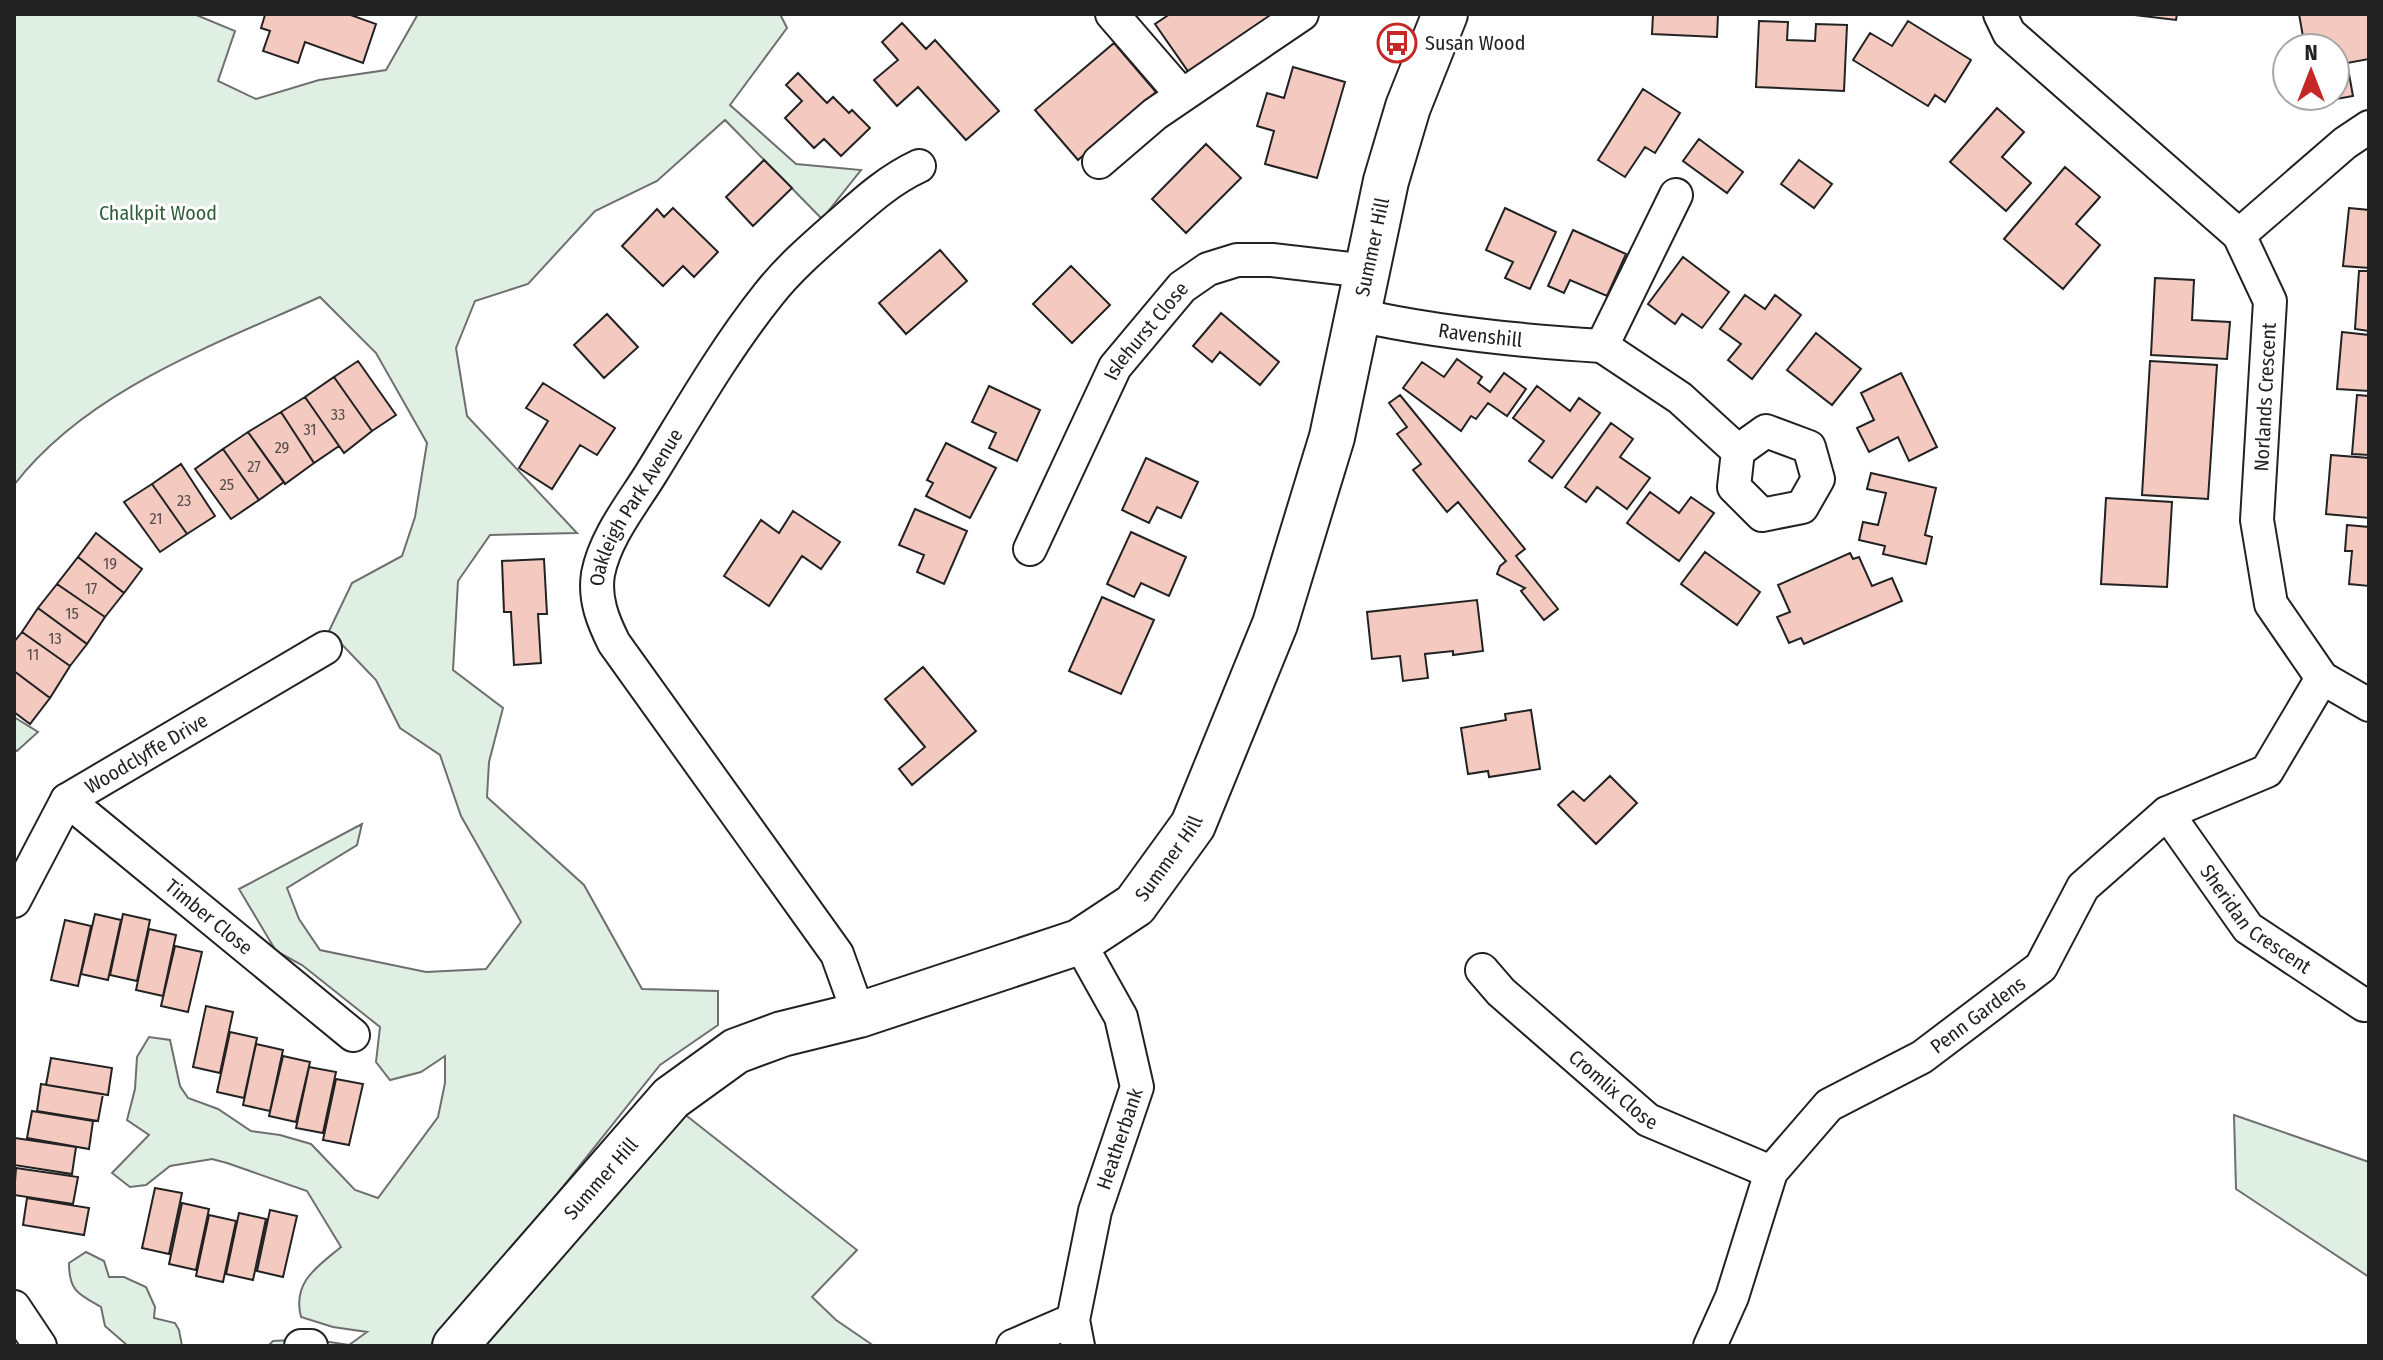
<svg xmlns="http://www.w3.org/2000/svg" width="2383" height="1360" viewBox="0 0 2383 1360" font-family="'Fira Sans Condensed',sans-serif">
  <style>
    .green { fill: #e0efe3; stroke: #6f6f6f; stroke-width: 2 }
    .building { fill: #f3c9c0; stroke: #222; stroke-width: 2 }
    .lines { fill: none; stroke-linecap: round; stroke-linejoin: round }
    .minor-casing { stroke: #222; stroke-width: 36 }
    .primary-casing { stroke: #222; stroke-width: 48 }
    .minor { stroke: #fff; stroke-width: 32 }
    .primary { stroke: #fff; stroke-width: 44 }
    .labels { text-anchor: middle; stroke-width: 6; stroke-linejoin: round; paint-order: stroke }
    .number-label { font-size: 16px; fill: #564c4a }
    .poi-label { font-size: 20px; fill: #222; stroke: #fff; text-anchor: start }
    .park-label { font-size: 20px; fill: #2f5e38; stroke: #fff }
    .street-label { font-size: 20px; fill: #222; stroke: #fff }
  </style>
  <rect width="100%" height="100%" fill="#fff"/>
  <!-- green -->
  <path class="green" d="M14,14h180l41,17 -17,50 38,18 63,-19 67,-10 32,-56h362l7,14 -57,77 66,59 65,6 -39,49 -97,-99 -68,61 -62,30 -67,73 -53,17 -19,47 11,68 110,117 -87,2 -32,46 -5,89 50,38 -14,54 -2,35 97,88 58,104 76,2v34l-58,40 -189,237 -41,44h-162l5,-5 37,-2 39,6 18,-13 -34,-5 -32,-10c-9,-35 16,-50 40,-70l-34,-56 -80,-28 -15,-4 -42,7 -24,19 -16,2 -18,-14 37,-38 -22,-15 8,-31 2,-32 12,-20 21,3 10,46 8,12 30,11 33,22 29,4 31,9 44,46 23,8 60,-81 7,-34v-27l-24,16 -31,8 -14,-18 4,-35 -78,-62 -26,-14 -37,-62 123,-65 -5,21 -70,43 12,31 21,31 106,22 60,-3 35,-47 -60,-106 -21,-61 -40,-27 -24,-48 -47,-49 23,-48 50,-27 13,-39 12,-74 -51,-90 -56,-56c-106,48 -233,93 -306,188z
    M14,717l24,15 -21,19 -3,-2z
    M678,1109l179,141 -45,47 24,23 38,26h-404z
    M2234,1115l135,47v115l-133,-88z
    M86,1252l18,9 5,16h15l22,10 9,20 -1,11 21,5 4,7 3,16h-54l-23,-20 -4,-19c-23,-13 -32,-16 -32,-44z"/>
  <!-- building -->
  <path class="building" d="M262,14h86l28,10 -13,39 -58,-21 -7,21 -35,-12 7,-20 -9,-3 4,-13z
    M1170,14h114l-92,63 -37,-53z
    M1653,14h65l-1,23 -65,-3z
    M2126,14h51l-1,6z
    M2299,14h70v45l-22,4 6,33 -39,7 -1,-7h22v-48h-30z
    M1759,21l29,1 -1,18 28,1 1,-17 31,1 -3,66 -88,-4z
    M1908,21l63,39 -26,42 -10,-7 -7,11 -75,-46 17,-27 22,13z
    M902,23l24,26 9,-9 64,71 -33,29 -48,-53 -21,19 -23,-26 24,-20 -16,-18z
    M1114,43l42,49 -78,68 -43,-50z
    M1293,67l52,15 -28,96 -52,-14 9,-33 -17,-5 10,-33 17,5z
    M798,73l29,30 6,-6 16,16 3,-3 18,18 -29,28 -17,-17 -10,9 -29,-30 17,-17 -16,-16z
    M1643,89l37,24 -25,40 -10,-6 -20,30 -27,-17z
    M1997,108l27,24 -22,25 29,26 -25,28 -56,-49z
    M1699,139l44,33 -16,21 -44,-32z
    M1206,144l35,34 -55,55 -34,-34z
    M764,160l28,28 -39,38 -27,-29z
    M1799,160l33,24 -18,24 -33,-24z
    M2065,167l35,30 -24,27 24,21 -37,44 -59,-50z
    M673,208l45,44 -24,25 -11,-11 -20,20 -41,-40 35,-37 7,8z
    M1505,208l51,24 -26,57 -25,-11 8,-16 -27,-12z
    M2349,208l20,2v58l-26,-2z
    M1573,230l53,24 -19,42 -37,-16 -6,13 -16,-7z
    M940,250l27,31 -61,53 -27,-31z
    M1683,257l46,35 -27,36 -20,-14 -7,10 -27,-20z
    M1071,266l39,39 -38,38 -39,-39z
    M2359,271h10v60l-14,-2z
    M2155,278l39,2 -2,40 38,2 -3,37 -76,-4z
    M1745,295l20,14 10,-14 26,20 -49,64 -24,-19 13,-16 -21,-15z
    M1221,313l58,49 -19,23 -40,-33 -8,10 -19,-16z
    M607,314l31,33 -34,31 -30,-33z
    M2342,332l27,3v56l-32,-2z
    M1816,333l45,36 -29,36 -45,-35z
    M1457,359l25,18 -4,6 12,9 14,-19 22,16 -19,27 -19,-13 -12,16 -5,-3 -10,15 -58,-43 19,-26 22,15z
    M358,361l38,54 -24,16 -38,-54z
    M2150,361l67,4 -9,134 -66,-4z
    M1901,373l36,74 -28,14 -11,-24 -29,15 -12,-24 17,-8 -13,-27z
    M334,377l38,54 -28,22 -39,-56z
    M543,383l72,45 -18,27 -17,-10 -28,44 -33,-21 29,-47 -22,-13z
    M989,386l51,24 -23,51 -28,-13 7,-15 -24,-11z
    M1537,386l33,25 9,-13 21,15 -48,65 -23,-17 15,-20 -31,-23z
    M1400,395l125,154 -9,7 42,53 -14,11 -23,-29 4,-3 -28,-14 3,-8 6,-5 -48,-59 -11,10 -34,-42 8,-6 -24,-30 10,-7 -18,-24z
    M2357,395l12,1v59l-17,-1z
    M305,397l34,49 -25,17 -33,-51z
    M281,412l33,51 -29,21 -37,-52z
    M1611,423l22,16 -13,18 30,21 -23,31 -30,-22 -11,15 -21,-15z
    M248,432l36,50 -25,18 -36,-51z
    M946,443l50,25 -26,50 -44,-22 7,-13 -6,-3z
    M223,449l36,51 -28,19 -36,-50z
    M2331,455l38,3v60l-43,-4z
    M1146,458l52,24 -17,36 -24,-11 -8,16 -27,-13z
    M181,464l34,52 -28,18 -35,-50z
    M1871,473l65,15 -11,47 7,2 -6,27 -43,-10 2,-8 -26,-6 4,-18 15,3 8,-32 -19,-4z
    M152,484l35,50 -27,18 -36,-50z
    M1650,492l29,21 12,-16 23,16 -35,48 -52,-38z
    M2106,498l66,4 -5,85 -66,-3z
    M915,509l52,22 -23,53 -27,-12 7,-17 -25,-10z
    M793,511l47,31 -19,27 -19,-13 -33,50 -45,-30 37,-56 18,13z
    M2347,525l22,2v59l-20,-2 3,-33h-7z
    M1131,532l55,25 -17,39 -28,-13 -7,14 -27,-13z
    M96,533l46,36 -18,24 -46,-36z
    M1705,552l55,40 -23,33 -56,-41z
    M1850,553l3,6 6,-2 13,29 20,-8 10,23 -98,43 -3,-6 -12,5 -12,-26 13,-5 -12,-27z
    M78,557l46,36 -19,24 -48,-33z
    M544,559l3,55h-9l3,49 -27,2 -3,-53h-7l-2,-51z
    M57,584l48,33 -18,27 -49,-36z
    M1102,597l52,23 -33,74 -52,-23z
    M1477,600l6,51 -30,4v-4l-28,3 3,24 -25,3 -3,-25 -28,3 -5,-47z
    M38,608l49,36 -17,22 -48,-34z
    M22,632l48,34 -20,32 -36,-27v-29z
    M923,667l53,64 -64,54 -13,-16 26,-22 -40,-48z
    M14,671l36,27 -20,26 -16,-12z
    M1531,710l9,59 -51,8 -1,-6 -20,3 -7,-46 45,-8 -1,-6z
    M1610,776l27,27 -41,41 -38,-39 15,-14 11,10z
    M95,914l26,6 -13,60 -27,-6z
    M123,914l27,6 -13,61 -27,-6z
    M65,920l26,6 -13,60 -27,-6z
    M149,929l27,6 -13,61 -27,-6z
    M175,946l27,6 -14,60 -27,-6z
    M206,1006l27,6 -13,61 -27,-6z
    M230,1032l27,6 -13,60 -27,-6z
    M256,1044l27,6 -13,61 -27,-6z
    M283,1056l27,6 -14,60 -27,-6z
    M51,1058l61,10 -4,27 -62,-10z
    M309,1067l27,5 -13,61 -27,-5z
    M336,1079l27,5 -14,61 -26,-5z
    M41,1084l62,10 -5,27 -61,-10z
    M32,1111l61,10 -4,28 -62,-11z
    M15,1138l61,9 -4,27 -58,-9z
    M16,1168l62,9 -5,27 -59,-9z
    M155,1188l27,5 -13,61 -27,-6z
    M27,1198l62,10 -5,27 -61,-10z
    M182,1203l27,6 -13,61 -27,-6z
    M270,1210l27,6 -14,61 -26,-6z
    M239,1213l27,6 -13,61 -27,-6z
    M209,1215l27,6 -13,61 -27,-6z"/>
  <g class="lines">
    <defs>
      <g id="minor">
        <path d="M1112,14l70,81"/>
        <path d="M2000,14l9,19 230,202 31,66 -13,219 14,84 51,74 47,27"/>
        <path d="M1099,162l56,-48 147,-100"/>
        <path d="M1676,195l-74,151 78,52 58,53"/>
        <path d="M2239,235l106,-92 24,-16"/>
        <path id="s1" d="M1358,315c80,18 162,26 244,31"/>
        <path d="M1766,431l43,16 9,32 -16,28 -40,8 -28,-28 4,-36z"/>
        <path id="s2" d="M1030,549l85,-182 67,-80 26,-18 29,-9h35l95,11"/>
        <path id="s3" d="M67,800l286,235"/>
        <path id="s4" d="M2167,813l81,115 116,77"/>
        <path id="s5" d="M14,901l53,-101 258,-152"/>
        <path id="s6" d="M1482,970l19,22 147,128 123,52"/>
        <path id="s7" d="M859,1015l-22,-61 -223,-311c-11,-22 -20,-44 -16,-69 7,-37 35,-71 54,-102 37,-60 72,-122 116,-177 21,-27 48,-50 73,-72 25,-22 48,-43 78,-57"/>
        <path d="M14,1307l26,39"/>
        <path d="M301,1346h10"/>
        <path d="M1013,1346l60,-26"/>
        <path id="s8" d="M1078,1346l-5,-26 22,-109 42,-124 -16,-70 -42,-75"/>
        <path id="s9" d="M1710,1346l22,-49 39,-125 58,-67 93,-48 119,-90 42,-80 84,-74 100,-42 55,-93"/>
      </g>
      <g id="primary">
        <path id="s10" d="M455,1346l216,-248 65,-47 46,-17 77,-19 220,-73 56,-37 58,-80 82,-201 57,-187 54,-256 22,-74 37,-93"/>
      </g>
    </defs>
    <!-- minor casing -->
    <use href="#minor" class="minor-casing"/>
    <!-- primary casing -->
    <use href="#primary" class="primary-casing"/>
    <!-- minor -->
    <use href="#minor" class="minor"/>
    <!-- primary -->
    <use href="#primary" class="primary"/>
  </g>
  <!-- icons -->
  <defs>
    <symbol id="bus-ring" viewBox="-11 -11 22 22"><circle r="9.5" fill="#fff" stroke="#c62828" stroke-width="1.5"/><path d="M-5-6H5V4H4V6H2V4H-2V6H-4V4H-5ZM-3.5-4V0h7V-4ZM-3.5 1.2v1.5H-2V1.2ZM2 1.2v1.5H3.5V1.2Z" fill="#c62828"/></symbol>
  </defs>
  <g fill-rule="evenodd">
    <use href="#bus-ring" x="1375" y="21" width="44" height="44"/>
  </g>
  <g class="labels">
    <!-- number labels -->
    <g class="number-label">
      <text x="338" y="420">33</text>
      <text x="310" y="435">31</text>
      <text x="282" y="453">29</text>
      <text x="254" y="472">27</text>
      <text x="227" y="490">25</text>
      <text x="184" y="506">23</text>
      <text x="156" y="524">21</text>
      <text x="110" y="569">19</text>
      <text x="91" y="594">17</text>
      <text x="72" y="619">15</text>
      <text x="55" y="644">13</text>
      <text x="33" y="660">11</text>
    </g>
    <!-- poi labels -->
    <g class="poi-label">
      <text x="1425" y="50">Susan Wood</text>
    </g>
    <!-- park labels -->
    <g class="park-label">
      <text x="158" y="220">Chalkpit Wood</text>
    </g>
    <!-- street labels -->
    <g class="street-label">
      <text dy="7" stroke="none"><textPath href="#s10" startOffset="1542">Summer Hill</textPath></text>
      <text dy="7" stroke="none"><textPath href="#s2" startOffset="248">Islehurst Close</textPath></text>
      <text dy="7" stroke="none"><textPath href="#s1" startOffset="124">Ravenshill</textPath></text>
      <text transform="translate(2265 397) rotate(-87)" y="7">Norlands Crescent</text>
      <text dy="7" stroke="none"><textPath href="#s7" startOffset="596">Oakleigh Park Avenue</textPath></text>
      <text dy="7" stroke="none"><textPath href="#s5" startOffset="206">Woodclyffe Drive</textPath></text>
      <text dy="7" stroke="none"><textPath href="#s10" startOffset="894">Summer Hill</textPath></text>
      <text dy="7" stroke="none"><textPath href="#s4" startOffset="140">Sheridan Crescent</textPath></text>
      <text dy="7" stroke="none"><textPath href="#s3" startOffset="184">Timber Close</textPath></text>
      <text dy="7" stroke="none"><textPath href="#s9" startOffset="448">Penn Gardens</textPath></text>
      <text dy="7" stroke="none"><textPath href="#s6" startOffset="178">Cromlix Close</textPath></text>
      <text dy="7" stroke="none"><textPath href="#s8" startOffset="214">Heatherbank</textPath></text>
      <text dy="7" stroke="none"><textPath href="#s10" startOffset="222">Summer Hill</textPath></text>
    </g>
  </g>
  <!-- border -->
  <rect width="2383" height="1360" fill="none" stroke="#222222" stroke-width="32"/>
  <!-- north arrow -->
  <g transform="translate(2311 72)"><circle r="38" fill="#ffffff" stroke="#a7a7a7" stroke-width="2"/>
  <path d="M0-6L14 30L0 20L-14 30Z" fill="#c62828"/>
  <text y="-12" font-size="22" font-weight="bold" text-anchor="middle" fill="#222222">N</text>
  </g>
</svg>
